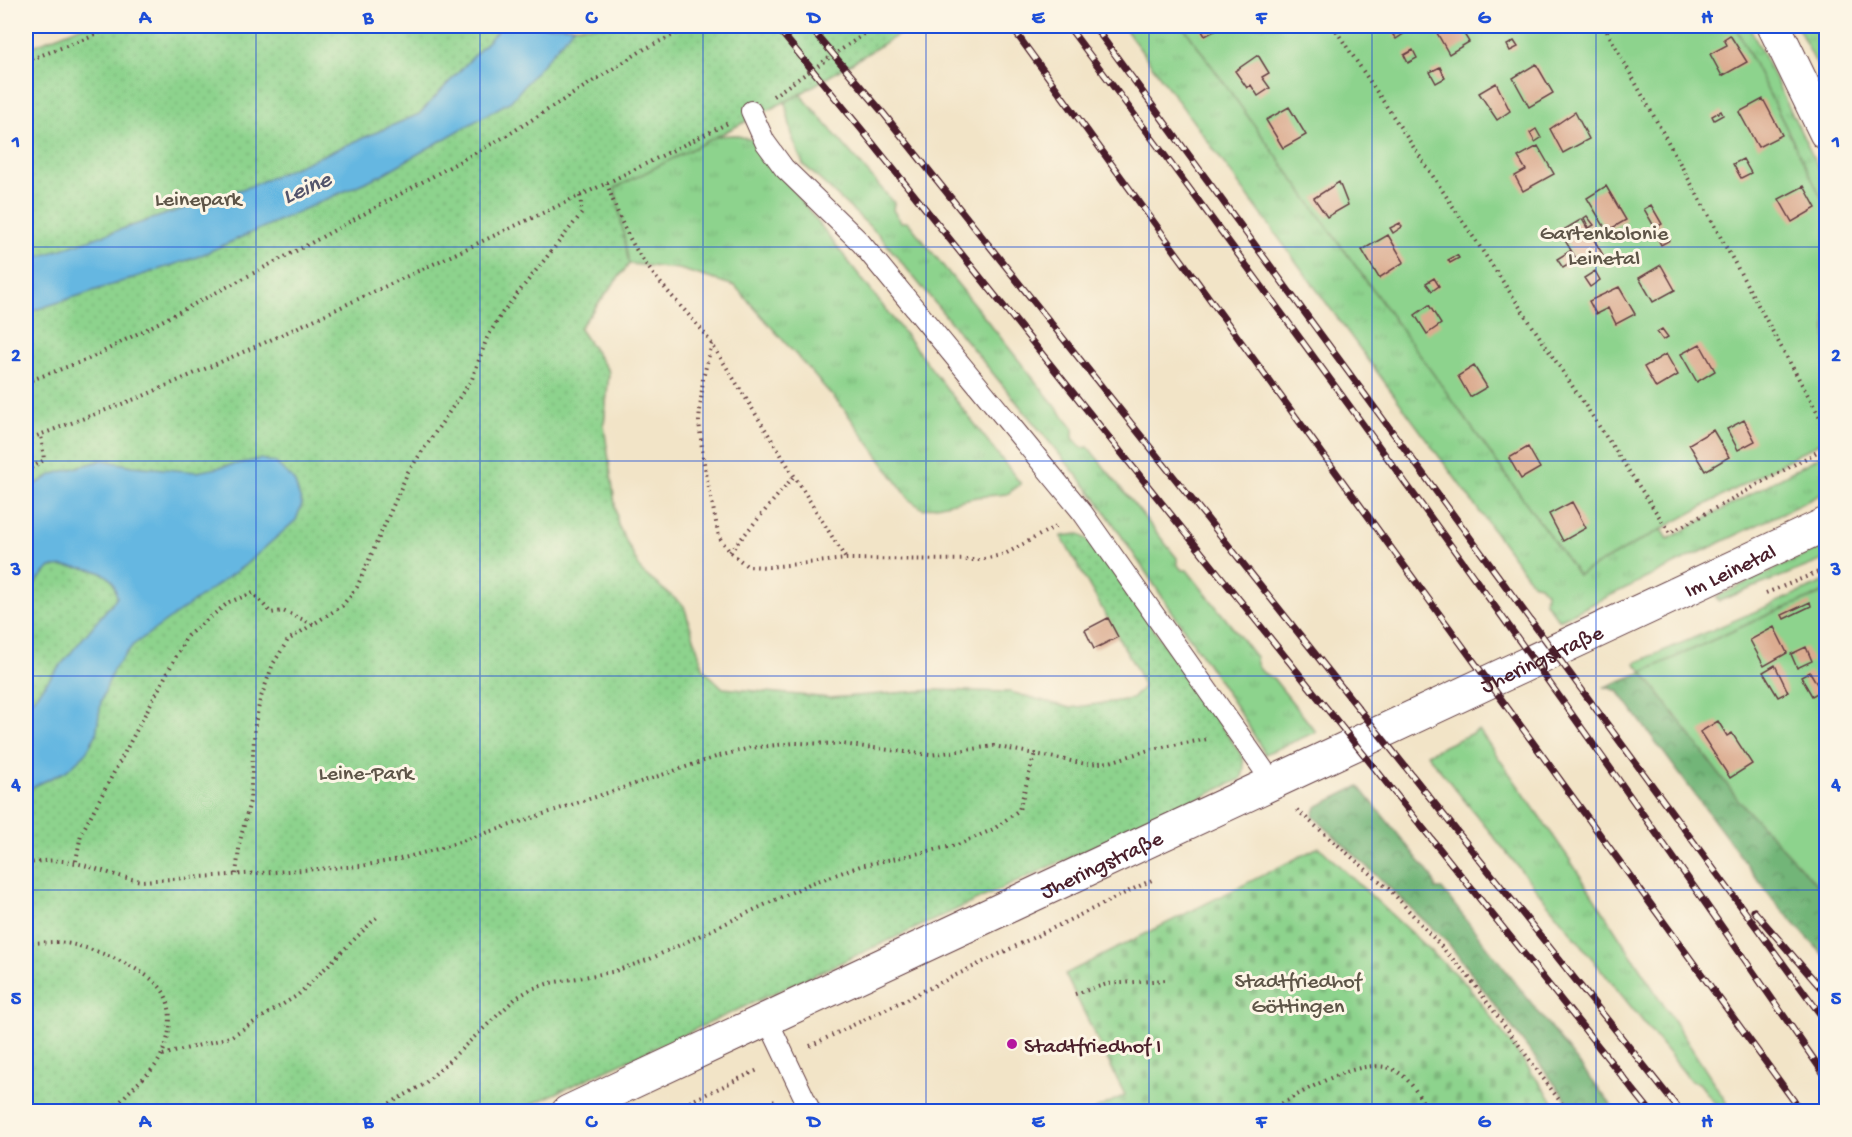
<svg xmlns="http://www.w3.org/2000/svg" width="1852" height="1137" viewBox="0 0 1852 1137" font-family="'Gochi Hand',sans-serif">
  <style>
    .grass { fill: url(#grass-tufts); stroke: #6c795c; stroke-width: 1.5 }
    .forest { fill: url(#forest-crowns); stroke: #5e6a52; stroke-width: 1.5 }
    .cemetery { fill: url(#cemetery-stones); stroke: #6c795c; stroke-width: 1.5 }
    .park { fill: url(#park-dots); stroke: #6c795c; stroke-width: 1.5 }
    .garden { fill: #8dd38d; stroke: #6c795c; stroke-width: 1.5 }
    .water { fill: #65b7e1; stroke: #586b86; stroke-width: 1.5 }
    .building { fill: #dbac90 }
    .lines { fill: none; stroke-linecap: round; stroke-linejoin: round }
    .lane-casing { stroke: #633d42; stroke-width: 22 }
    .street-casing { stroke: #633d42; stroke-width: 35 }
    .secondary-casing { stroke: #633d42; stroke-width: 35 }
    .path { stroke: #633d42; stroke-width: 4; stroke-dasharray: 1.5 4.5; stroke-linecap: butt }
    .lane { stroke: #fff; stroke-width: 20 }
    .street { stroke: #fff; stroke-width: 33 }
    .secondary { stroke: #fff; stroke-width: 33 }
    .rail-casing { stroke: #4a1f2b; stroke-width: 7 }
    .rail { stroke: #fcf5e5; stroke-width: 4.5; stroke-dasharray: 14; stroke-linecap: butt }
    .grid { fill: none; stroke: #1d4ed8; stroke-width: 1.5; stroke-opacity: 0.55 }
    .poi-dot { fill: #b5179e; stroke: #fcf5e5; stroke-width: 2 }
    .labels { text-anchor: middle; stroke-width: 6; stroke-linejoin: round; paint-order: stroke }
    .park-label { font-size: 22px; fill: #5e5548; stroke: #fcf5e5 }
    .street-label { font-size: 22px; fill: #4a1f2b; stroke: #fcf5e5 }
    .poi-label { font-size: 22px; fill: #4a1f2b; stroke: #fcf5e5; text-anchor: start }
    .water-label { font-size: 24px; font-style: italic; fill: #53546b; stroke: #fcf5e5 }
    .neatline { fill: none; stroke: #1d4ed8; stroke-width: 2 }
    .grid-label { font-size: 20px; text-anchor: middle; font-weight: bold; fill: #1d4ed8 }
  </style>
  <defs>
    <pattern id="grass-tufts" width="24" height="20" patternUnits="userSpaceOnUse" patternTransform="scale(1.5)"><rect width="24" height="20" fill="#8dd38d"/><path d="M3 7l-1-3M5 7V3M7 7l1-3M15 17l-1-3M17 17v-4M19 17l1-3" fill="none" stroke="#7bb57a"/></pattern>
    <pattern id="forest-crowns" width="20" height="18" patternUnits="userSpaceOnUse" patternTransform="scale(1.5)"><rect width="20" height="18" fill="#72b578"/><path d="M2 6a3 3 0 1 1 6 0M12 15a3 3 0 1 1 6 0" fill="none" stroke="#609363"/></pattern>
    <pattern id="cemetery-stones" width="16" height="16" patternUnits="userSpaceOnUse" patternTransform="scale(1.5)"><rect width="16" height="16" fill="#8dd38d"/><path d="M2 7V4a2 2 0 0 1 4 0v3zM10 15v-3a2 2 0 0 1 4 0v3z" fill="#7bb57a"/></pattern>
    <pattern id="park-dots" width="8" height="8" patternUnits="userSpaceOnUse" patternTransform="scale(1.5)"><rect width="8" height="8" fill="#8dd38d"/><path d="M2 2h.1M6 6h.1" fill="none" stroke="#7bb57a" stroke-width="1.8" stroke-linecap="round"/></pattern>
  </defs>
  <rect width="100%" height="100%" fill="#fcf5e5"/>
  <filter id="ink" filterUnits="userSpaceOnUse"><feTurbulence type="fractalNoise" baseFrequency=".0167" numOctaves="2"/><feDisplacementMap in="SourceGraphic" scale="12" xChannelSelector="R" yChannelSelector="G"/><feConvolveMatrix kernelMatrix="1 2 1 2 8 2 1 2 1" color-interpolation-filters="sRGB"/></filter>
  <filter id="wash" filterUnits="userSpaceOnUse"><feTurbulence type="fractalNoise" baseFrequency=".008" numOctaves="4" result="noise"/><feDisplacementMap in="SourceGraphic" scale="24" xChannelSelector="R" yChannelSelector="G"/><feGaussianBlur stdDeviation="1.35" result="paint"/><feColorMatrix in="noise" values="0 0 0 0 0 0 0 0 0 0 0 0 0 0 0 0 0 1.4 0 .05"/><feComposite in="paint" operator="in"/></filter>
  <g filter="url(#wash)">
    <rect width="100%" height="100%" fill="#f2e4c7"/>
    <!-- grass -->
    <path class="grass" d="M1123,26h60l395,549 84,-46 6,10 158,-86v39l-267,128 -14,-18 1,-10 -6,-7 -8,-2z
      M1735,26h14l77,157v24z
      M1797,26h16l13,27v30z
      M800,94l94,109 -1,7 8,12h7l165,206v10l9,10 6,-1 89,111v6l5,6h5l69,87c0,11 6,17 17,21l43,54 -51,22 -20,-34 -147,-219 -219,-266 -76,-71 -10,-25 -8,-37z
      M735,135l20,6 266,343 -14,10 -31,3 -53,12 -13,-9 -66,-91 -109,-123 -56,-17 -50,-5 -50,64 30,44 -5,53 -332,310 343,-547 97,-52z
      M1826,545v14l-107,42 -3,-4z
      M1826,581v11l-56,22 -127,58 -8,-9z
      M1479,730l89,127 164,254h-17l-1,-9 -15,-19 -8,-2 -264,-327z"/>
    <!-- forest -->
    <path class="forest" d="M1643,672l97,130 86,92v64l-53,-58 -155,-209 -13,-4z
      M1359,786l74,92 3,11h6l174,222h-41l-126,-167 -136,-128 3,-9z"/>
    <!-- cemetery -->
    <path class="cemetery" d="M1319,847l149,139 92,125h-468l33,-16 -60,-121z"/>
    <!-- park -->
    <path class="park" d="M82,26h831l-113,68 -185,94 14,76 -50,64 30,44 -5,53 14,100 24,47 42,34 20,64 19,18 107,10 104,-8 76,2 60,16 62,-9 11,-12 -5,-15 -77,-136 18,-2 16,11 148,212 1,13 -3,9 -724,332h-491v-1062z"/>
    <!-- garden -->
    <path class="garden" d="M1183,26h552l91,181v232l-248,136z
      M1813,26h13v27z
      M1826,592v302l-86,-92 -97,-130 127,-58z"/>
    <!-- water -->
    <path class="water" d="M502,26h73l-64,75 -130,74 -184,82 -171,56v-52l225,-75 168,-72z
      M261,459l15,4 18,17 8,24 -6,16 -51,45 -112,80 -20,25 -12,32 -5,33 -11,19 -19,17 -40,19v-83l91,-110c-1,-4 -2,-10 -4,-14 -8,-17 -47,-17 -63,-16l-24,26v-93l5,-13 22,-13 50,-14 30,6 64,6z"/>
    <g id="blocks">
      <!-- building -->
      <path class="building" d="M1199,26h25l-19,10z
        M1433,26h26l10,16 -20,12z
        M1403,29l2,4 -9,6 -3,-4z
        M1730,35l17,27 -25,14 -12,-22 17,-9 -3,-6z
        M1514,41l4,6 -8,4 -3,-6z
        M1413,50l4,8 -9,5 -4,-8z
        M1258,55l11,18 -7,4 8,11 -12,8 -7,-11 -4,3 -12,-17z
        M1536,64l17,29 -24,14 -16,-29z
        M1440,67l5,11 -9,5 -6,-11z
        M1496,83l14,28 -13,9 -18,-27z
        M1763,99l19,36 -24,12 -19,-35z
        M1289,107l17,28 -23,13 -17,-28z
        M1721,111l2,4 -9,5 -2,-4z
        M1575,112l14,27 -26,14 -13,-24z
        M1536,129l5,9 -6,4 -5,-9z
        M1538,146l16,28 -31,17 -8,-15 11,-6 -8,-13z
        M1743,159l8,14 -10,5 -8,-14z
        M1339,182l9,23 -21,12 -13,-19z
        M1606,186l20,34 -19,11 -20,-33z
        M1804,186l12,22 -24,14 -13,-23z
        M1651,205l11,19 -7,4 -11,-19z
        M1587,216l7,9 -5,3 -5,-10z
        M1582,219l21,36 -22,12 -21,-35z
        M1400,223l2,4 -9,6 -3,-5z
        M1666,232l4,8 -9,5 -4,-8z
        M1388,235l16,27 -25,16 -17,-28z
        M1570,251l6,9 -13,8 -6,-9z
        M1457,255l2,3 -9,5 -2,-3z
        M1661,265l14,25 -22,12 -14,-24z
        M1595,271l5,9 -10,7 -6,-9z
        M1434,278l5,8 -7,5 -6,-8z
        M1619,287l16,27 -19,10 -8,-16 -12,6 -7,-13z
        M1429,305l12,19 -14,10 -12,-19z
        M1662,329l6,8 -5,3 -6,-8z
        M1700,344l15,27 -18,11 -16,-28z
        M1666,354l12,21 -22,13 -12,-21z
        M1474,366l13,21 -17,10 -12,-21z
        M1744,420l11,21 -17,9 -11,-21z
        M1713,430l16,27 -24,14 -16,-27z
        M1528,447l12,21 -19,11 -12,-21z
        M1572,502l14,26 -23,13 -14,-27z
        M1810,602l1,4 -27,13 -2,-4z
        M1108,618l10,19 -24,12 -9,-19z
        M1774,627l13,26 -23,13 -14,-26z
        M1806,647l6,14 -15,7 -6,-14z
        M1775,665l13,27 -10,5 -15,-25z
        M1826,669v14l-5,-11z
        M1810,672l11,19 -9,5 -11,-19z
        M1718,721l9,15 5,-3 20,31 -22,14 -30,-46z"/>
    </g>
  </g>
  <g filter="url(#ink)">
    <use href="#blocks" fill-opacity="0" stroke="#633d42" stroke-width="1.5"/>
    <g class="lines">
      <defs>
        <path id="lane" d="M751,111l14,31 19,26 77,75 221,269 191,271
          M767,1019l44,93"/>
        <path id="street" d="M1774,26l52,107"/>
        <g id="secondary">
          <path id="s1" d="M568,1112l1258,-588"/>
        </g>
      </defs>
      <!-- lane casing -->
      <use href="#lane" class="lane-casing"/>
      <!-- street casing -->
      <use href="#street" class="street-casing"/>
      <!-- secondary casing -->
      <use href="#secondary" class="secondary-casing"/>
      <!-- path -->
      <path class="path" d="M1333,26l337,507 156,-86
        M1604,26l222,402
        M26,61l62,-23 25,-12
        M773,96l103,-70
        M607,183c8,25 18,49 32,71 21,33 51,59 73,90l134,215
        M712,344l-9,34 -4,43 4,37 16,79 11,15 17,14 22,1 77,-8 134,1 25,-6 53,-29
        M26,382l65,-24 220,-115 195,-107 140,-88 46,-22
        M26,440l117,-44 123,-54 341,-159 121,-60
        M26,471l18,-11 -3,-26
        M730,552l64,-76
        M1766,593l60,-24
        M1297,810l94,81 77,85 100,136
        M76,861l5,-27 106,-198 42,-34 24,-9 18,20 12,-2 30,13
        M26,864c47,-12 71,10 116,17l219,-15 39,-7 41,-11 278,-92 31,-8 45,-5 46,1 89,11 64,-9 92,18 24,-2 42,-13 56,-10
        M236,874l4,-33 10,-40 5,-77 5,-24 13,-36 15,-24 54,-34 15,-19 51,-115 64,-93 15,-41 15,-25 80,-100 -2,-18
        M26,943c10,0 21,-1 32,-1 27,2 93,27 106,51 10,19 6,45 -3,63 -7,15 -19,22 -30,34 -7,6 -12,14 -18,22
        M1075,994l32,-10 59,-4
        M810,1046l344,-167
        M163,1055l67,-18 68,-42 81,-80
        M374,1112l49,-27 93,-87 15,-9 19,-6 62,-11 38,-13 159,-75 51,-18 97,-21 37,-16 25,-19 16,-57
        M668,1112l92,-43
        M752,1112l23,-11
        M1266,1112c32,-16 98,-62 132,-40 13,8 22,26 31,40"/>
      <!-- lane -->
      <use href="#lane" class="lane"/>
      <!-- street -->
      <use href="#street" class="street"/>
      <!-- secondary -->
      <use href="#secondary" class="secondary"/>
      <defs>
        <path id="rail" d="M776,26l86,104 789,982
          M809,26l75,88 797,998
          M1011,26l791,1086
          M1068,26c259,345 513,695 758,1051
          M1094,26l732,996
          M1754,911l72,83"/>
      </defs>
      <!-- rail casing -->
      <use href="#rail" class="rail-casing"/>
      <!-- rail -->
      <use href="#rail" class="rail"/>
    </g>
  </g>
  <!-- grid -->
  <path class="grid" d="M256,26v1086M480,26v1086M703,26v1086M926,26v1086M1149,26v1086M1372,26v1086M1596,26v1086M26,247h1800M26,461h1800M26,676h1800M26,890h1800"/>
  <!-- markers -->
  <circle class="poi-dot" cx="1012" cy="1044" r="6"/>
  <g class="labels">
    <!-- park labels -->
    <g class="park-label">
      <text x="198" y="205">Leinepark</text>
      <text x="1604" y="239">Gartenkolonie<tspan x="1604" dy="25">Leinetal</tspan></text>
      <text x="366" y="779">Leine-Park</text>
      <text x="1298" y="987">Stadtfriedhof<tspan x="1298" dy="25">Göttingen</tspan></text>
    </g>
    <!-- street labels -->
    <g class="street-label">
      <text dy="8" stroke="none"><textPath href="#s1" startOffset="1282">Im Leinetal</textPath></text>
      <text dy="8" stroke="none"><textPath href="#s1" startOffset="1074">Jheringstraße</textPath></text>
      <text dy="8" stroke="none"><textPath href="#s1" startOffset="588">Jheringstraße</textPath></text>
    </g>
    <!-- poi labels -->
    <g class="poi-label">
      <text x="1024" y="1052">Stadtfriedhof I</text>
    </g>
    <!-- water labels -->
    <g class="water-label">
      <text transform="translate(306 186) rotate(-23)" y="8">Leine</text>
    </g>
  </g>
  <!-- margin -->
  <rect width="1852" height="1137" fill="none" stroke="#fcf5e5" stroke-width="66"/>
  <rect x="33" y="33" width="1786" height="1071" class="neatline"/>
  <g class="grid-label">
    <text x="145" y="23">A</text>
    <text x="368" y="23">B</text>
    <text x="591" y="23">C</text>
    <text x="814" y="23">D</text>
    <text x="1038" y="23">E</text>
    <text x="1261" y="23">F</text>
    <text x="1484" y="23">G</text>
    <text x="1707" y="23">H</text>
    <text x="16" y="147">1</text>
    <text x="1836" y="147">1</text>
    <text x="16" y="361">2</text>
    <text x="1836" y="361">2</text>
    <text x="16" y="575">3</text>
    <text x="1836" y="575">3</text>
    <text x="16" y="790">4</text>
    <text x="1836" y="790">4</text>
    <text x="16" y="1004">5</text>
    <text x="1836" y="1004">5</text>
    <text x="145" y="1127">A</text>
    <text x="368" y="1127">B</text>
    <text x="591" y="1127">C</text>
    <text x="814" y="1127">D</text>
    <text x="1038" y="1127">E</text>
    <text x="1261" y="1127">F</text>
    <text x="1484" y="1127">G</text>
    <text x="1707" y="1127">H</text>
  </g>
</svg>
